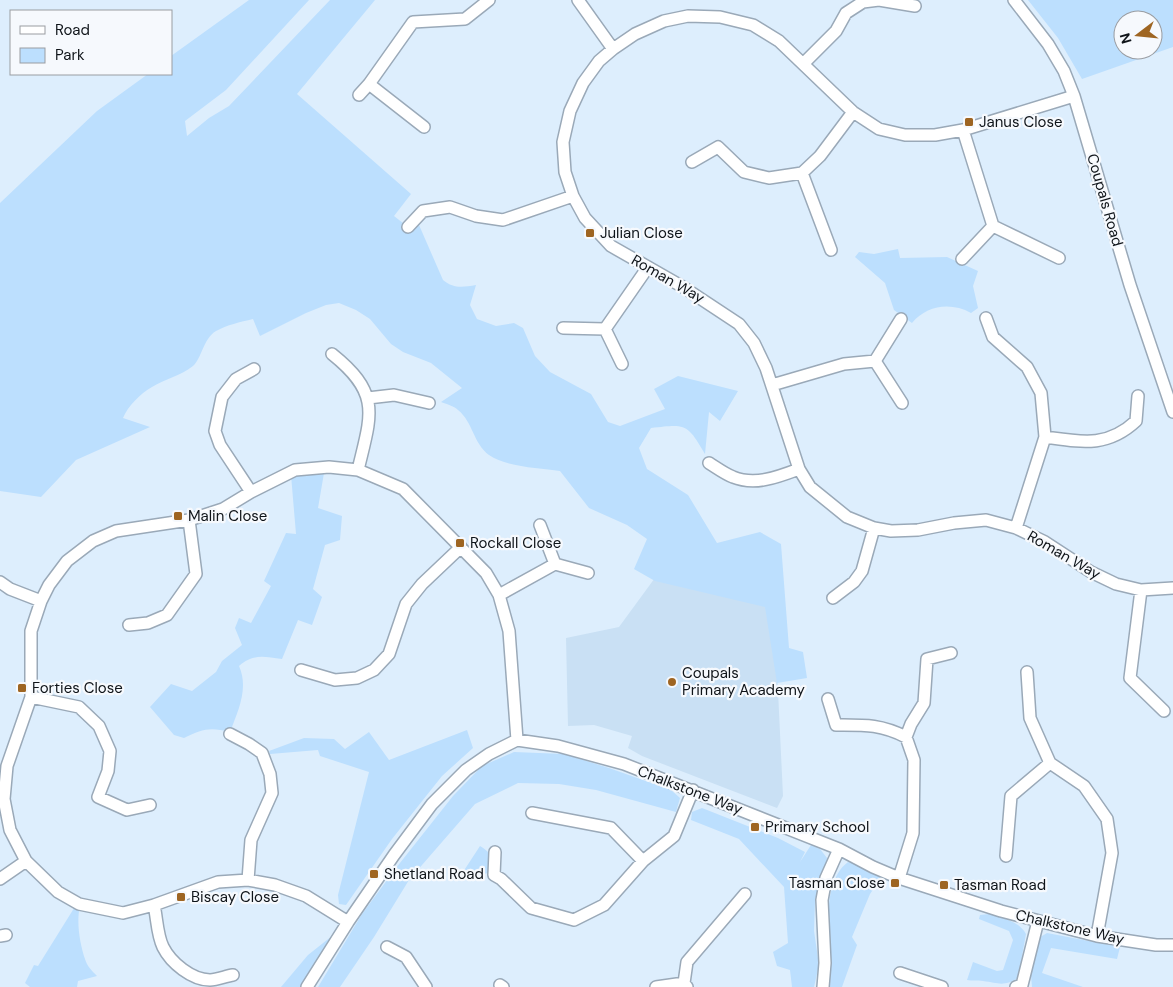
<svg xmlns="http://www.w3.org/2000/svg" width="1173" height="987" viewBox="0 0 1173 987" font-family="'DM Sans',sans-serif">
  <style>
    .built { fill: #c9e0f4 }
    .green { fill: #bcdffe; fill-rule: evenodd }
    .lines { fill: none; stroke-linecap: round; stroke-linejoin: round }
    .minor-casing { stroke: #9aa9b8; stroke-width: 14 }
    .minor { stroke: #fff; stroke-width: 11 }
    .poi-dot { fill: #9e6522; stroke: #f6f9fd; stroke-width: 2 }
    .labels { text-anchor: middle; stroke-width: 4.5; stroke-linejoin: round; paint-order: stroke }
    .poi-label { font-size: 15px; fill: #0f1419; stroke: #f6f9fd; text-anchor: start }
    .street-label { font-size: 15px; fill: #0f1419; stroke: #f6f9fd }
  </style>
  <rect width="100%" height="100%" fill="#ddeefd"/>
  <!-- built -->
  <path class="built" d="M660,571l113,14 10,211 -6,12 -135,-52 -14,-8 4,-12 -38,-11 -26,1 -2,-88 53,-11z"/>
  <!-- green -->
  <path class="green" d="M249,0h60l-83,90 -41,31 2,15 22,-18 20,-12 101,-106h45l-78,94 114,100 -17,22 14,11 11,-2 24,55c11,9 20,7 33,5l-6,20 7,14 19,7 18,-3 9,5 12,28 15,16 41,22 17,28 12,4 45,-17 -11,-20 24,-13 60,15 -18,30 -11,-9 -4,42c-18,-31 -19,-30 -54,-26l-12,20 8,21 41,26 29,48 43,-11 21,12 8,104 14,4 4,26 -30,5 -12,-76 -110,-26 -21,-12 13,-30 -20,-14 -38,-17 -29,-37c-21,-3 -54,-4 -71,-16 -16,-12 -16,-33 -31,-45 -4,-4 -12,-6 -17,-8l21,-14 -31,-25 -28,-11 -12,-8 -21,-25 -14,-9 -17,-7 -13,2 -20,8 -46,23 -7,-17c-13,3 -26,6 -37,12 -13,8 -14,27 -23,35 -13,10 -28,13 -41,21 -12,7 -24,19 -29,31l27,9 -74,33 -35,37 -41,-6v-288l97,-92 51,-37h23v-18z
    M1028,0h145v47l-91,32 -24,-41zM1123,20h30v30h-30z
    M898,249l2,9 47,-1 31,14 -5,15 5,22 -7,5c-20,-11 -44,-8 -59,10l-18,-13 -9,-27 -30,-26 4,-5 15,2z
    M324,473l-6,35 24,8 -2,24 -15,5 -12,44 9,8 -10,28 -14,-5 -16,39c-18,-2 -28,-6 -43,7 10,22 -1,45 -9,66 -20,-5 -28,-3 -46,6l-10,-3 -24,-28 21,-23 21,7 24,-19 6,-11 20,-16 -7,-17 4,-10 12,5 20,-37 -7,-5 22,-48 10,1 -5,-59z
    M467,730l6,18 -31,28 -50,63 -46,66 -7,-1 -1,-9 31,-123 -49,-16 -2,-6 -48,4 -1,-3 35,-13 30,1 11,10 24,-17 20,28z
    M514,752l50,2 45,14 62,22 9,8 -4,14 -80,-22 -37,-6 -41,-1 -43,21 -66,76 -35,57 -34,50h-22l44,-73 34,-46 57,-72 29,-30z
    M702,808l76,30 27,14 -5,10 11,-17 9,4 7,9 -1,9 -7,17 -4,17 -1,30 5,34 -5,22h-22l-2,-17 -13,-4 -4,-14 15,-9 -4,-56 -45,-48 -48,-19 1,-8z
    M480,846c12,7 12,12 11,25l-3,2 -18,4 -7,-5z
    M848,862l10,2 25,11 -13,19 -18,43 5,8 -15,42h-12c2,-35 -13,-102 18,-125z
    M76,905l4,1c-4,16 0,38 5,53 2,7 7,12 12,17l-19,5 -1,6h-47l-5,-4 9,-18 4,1z
    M989,914c13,4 30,7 37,20l-8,44c-15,9 -19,5 -35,3 -6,-1 -11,0 -16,-1l6,-18 24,9 6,-1 10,-30 -4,-9 -30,-12 1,-4z
    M337,932l-32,55h-24l27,-32z
    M1047,933l73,14 -3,12 -66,-11 -9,25 41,14h-51l-2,-22 7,-26z"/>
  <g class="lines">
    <defs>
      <path id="minor" d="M578,0l35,49
        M1014,0l34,44 16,27 10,25 56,189 43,127
        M803,64l33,-33 10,-18 17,-11 16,-2 36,6
        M369,84l55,43
        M359,95l10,-11 44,-62 52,-3 24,-19
        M1074,96l-111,34 -28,5h-30l-26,-6 -26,-17 -74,-71 -26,-16 -33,-8 -32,-1 -24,5 -29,13 -22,15 -14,12 -16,22 -13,28 -7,31 2,30 8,24 12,22 26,28 72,41 56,37 15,19 12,25 33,101 11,18 37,30 27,11 17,3 27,-1 36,-7 32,-3 30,8 29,14 46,30 25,12 25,6 32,-2
        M692,162l26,-15 26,25 25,6 33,-5 18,-17 33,-44
        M802,173l29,77
        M993,226l66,32
        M408,227l15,-16 27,-4 26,9 27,4 70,-24
        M962,259l31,-33 -30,-96
        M986,318l7,19 34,30 14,26 4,44
        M563,328l42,1
        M332,354c50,40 39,61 26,116
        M875,361l26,-42
        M622,364l-17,-35 43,-62
        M772,385l72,-21 31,-3 27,42
        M368,398l26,-3 35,8
        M709,463c8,5 16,11 24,14 22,9 45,0 66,-8
        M251,492l-31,-47 -5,-14 7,-34 14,-18 18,-10
        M540,525l15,39
        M1016,528l29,-91c36,5 62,11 91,-16l2,-25
        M555,564l33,9
        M0,582l10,7 31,12
        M1141,590l-11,88 34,33
        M499,595l56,-31
        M833,598l21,-16 8,-11 12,-43
        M129,625l19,-2 19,-8 29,-41 -7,-54
        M301,670l34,10 22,-2 17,-8 15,-16 17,-50 16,-20 39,-37
        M1027,672l3,46 20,45 34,23 23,33 5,34 -15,83
        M31,697l48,10 20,19 11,25 -2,20 -10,26 29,13 23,-5
        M828,699l8,26c28,0 44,-1 70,12l8,23 -1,73 -14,45
        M230,734l19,10 13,9 8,21 2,19 -21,47 -3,40
        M906,737l5,-13 13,-21 3,-44 24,-6
        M532,813l79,15 32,33
        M495,852l-1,23 7,4 30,29 43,12 30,-15 39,-44 31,-25 19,-46
        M1006,856l5,-60 39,-33
        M0,879l26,-18
        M154,905c3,13 3,30 9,42 8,16 29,33 47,33 7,0 16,-4 23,-5
        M348,922l-42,-26 -31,-11 -27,-5 -30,2 -64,23 -31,8 -44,-9 -21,-12 -32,-31 -16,-31 -6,-31 3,-33 24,-69v-66l10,-30 8,-16 18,-24 26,-20 23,-10 73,-11 34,-11 28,-17 44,-22 34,-3 29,3 45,19 83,84 13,22 10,36 8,109
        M0,936l6,-1
        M387,947l19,10 20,30
        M900,973l42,14
        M500,985l3,2
        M307,987l41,-65 46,-67 38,-51 34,-34 23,-16 28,-14 41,6 66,18 215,85 34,18 26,11 102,33 96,25 59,9h17
        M656,987l28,-4
        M687,987l-3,-4 3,-21 58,-68
        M823,987l2,-24 -3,-63 4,-22 13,-29
        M1016,987l6,-2 16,-64"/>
    </defs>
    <!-- minor casing -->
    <use href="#minor" class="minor-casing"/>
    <!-- minor -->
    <use href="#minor" class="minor"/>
  </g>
  <!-- markers -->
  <g class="poi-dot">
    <rect x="964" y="117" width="10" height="10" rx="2.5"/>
    <rect x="585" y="228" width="10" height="10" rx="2.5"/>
    <rect x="173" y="511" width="10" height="10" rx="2.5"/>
    <rect x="455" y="538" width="10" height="10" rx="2.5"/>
    <circle cx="672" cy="682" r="5"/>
    <rect x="17" y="683" width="10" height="10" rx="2.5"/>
    <rect x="750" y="822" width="10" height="10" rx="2.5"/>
    <rect x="369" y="869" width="10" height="10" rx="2.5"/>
    <rect x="890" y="878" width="10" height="10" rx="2.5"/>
    <rect x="939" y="880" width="10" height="10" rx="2.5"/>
    <rect x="176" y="892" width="10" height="10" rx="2.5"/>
  </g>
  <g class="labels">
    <!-- poi labels -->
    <g class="poi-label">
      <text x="979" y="127">Janus Close</text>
      <text x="600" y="238">Julian Close</text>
      <text x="188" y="521">Malin Close</text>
      <text x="470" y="548">Rockall Close</text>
      <text x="682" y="678">Coupals<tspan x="682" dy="17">Primary Academy</tspan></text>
      <text x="32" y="693">Forties Close</text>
      <text x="765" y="832">Primary School</text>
      <text x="384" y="879">Shetland Road</text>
      <text x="885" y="888" text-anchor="end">Tasman Close</text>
      <text x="954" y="890">Tasman Road</text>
      <text x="191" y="902">Biscay Close</text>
    </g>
    <!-- street labels -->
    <g class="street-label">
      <text transform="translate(1105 200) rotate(74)" y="5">Coupals Road</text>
      <text transform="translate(668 279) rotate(30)" y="5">Roman Way</text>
      <text transform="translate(1064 555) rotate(30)" y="5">Roman Way</text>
      <text transform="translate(690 790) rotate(21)" y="5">Chalkstone Way</text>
      <text transform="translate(1070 927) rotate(13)" y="5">Chalkstone Way</text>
    </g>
  </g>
  <!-- legend -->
  <rect x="10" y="10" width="162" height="65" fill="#f6f9fd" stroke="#9a9da2"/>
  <rect x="20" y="26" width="25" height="8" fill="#ffffff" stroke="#9a9da2"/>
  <text x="55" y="35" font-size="15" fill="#0f1419">Road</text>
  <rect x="20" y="48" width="25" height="15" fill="#bcdffe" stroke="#9a9da2"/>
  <text x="55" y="60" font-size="15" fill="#0f1419">Park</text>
  <!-- north arrow -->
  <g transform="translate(1138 35) rotate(254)"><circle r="24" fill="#f6f9fd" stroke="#9a9da2"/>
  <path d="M0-4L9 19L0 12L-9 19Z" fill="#9e6522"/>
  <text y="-8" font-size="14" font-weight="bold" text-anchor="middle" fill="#0f1419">N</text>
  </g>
</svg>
